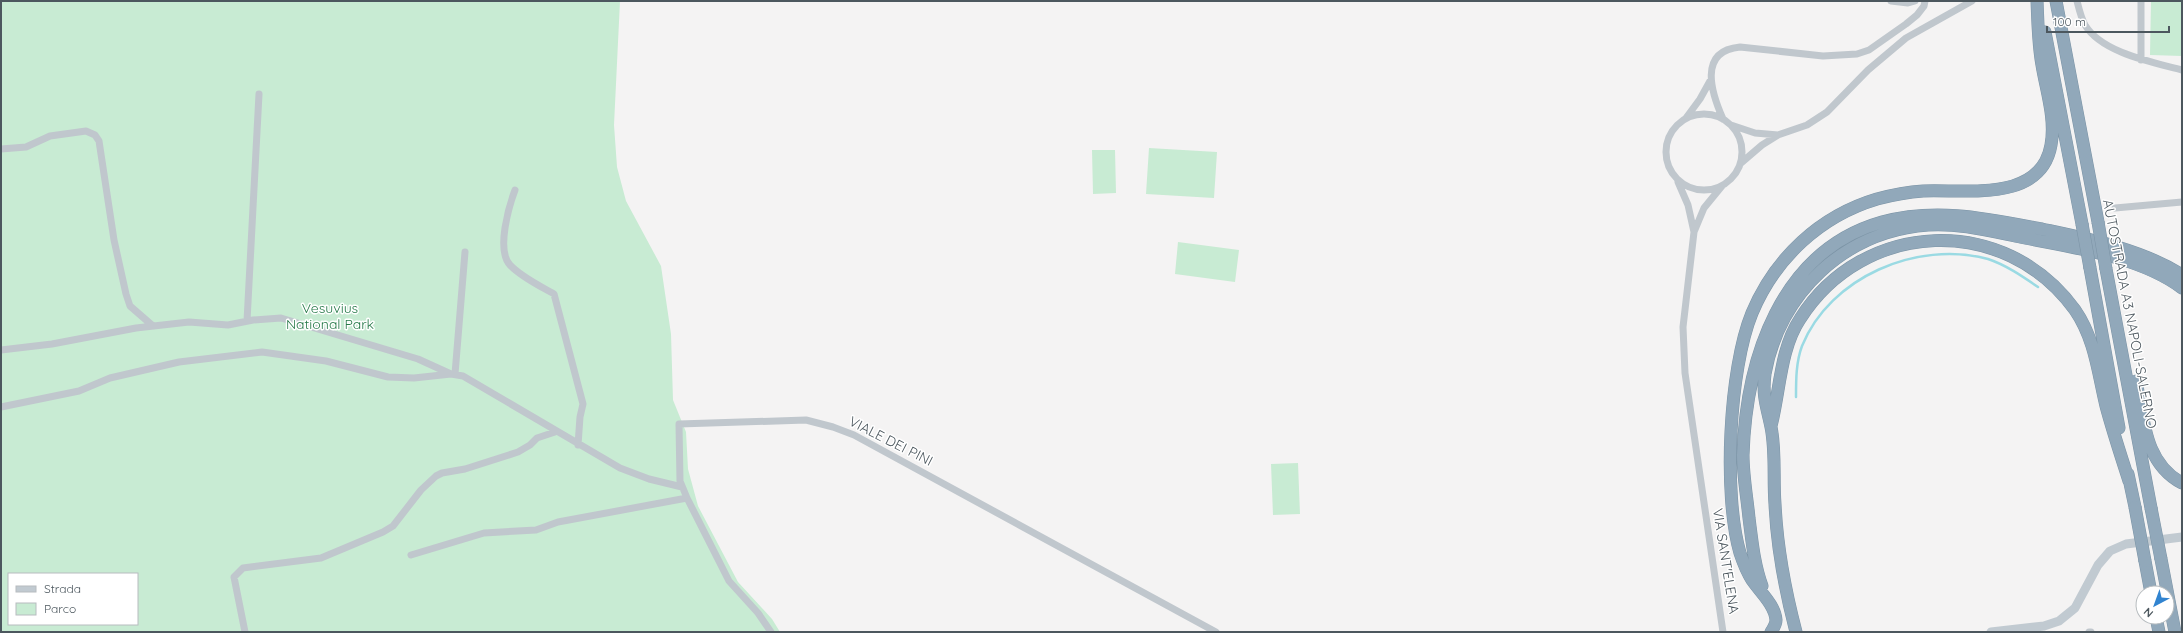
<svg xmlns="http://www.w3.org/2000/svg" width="2183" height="633" viewBox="0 0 2183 633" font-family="Quicksand,sans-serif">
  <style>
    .green { fill: #c8ebd3; fill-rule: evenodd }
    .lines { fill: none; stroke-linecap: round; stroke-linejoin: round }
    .stream { stroke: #9adae3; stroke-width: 2.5 }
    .motorway-casing { stroke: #7c94a6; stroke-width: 13 }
    .minor { stroke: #c0c7cd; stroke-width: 7 }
    .secondary { stroke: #c1cad1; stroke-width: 9 }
    .motorway { stroke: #91a8ba; stroke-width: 12 }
    .motorway-bridge-casing { stroke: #7c94a6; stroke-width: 13; stroke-linecap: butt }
    .motorway-bridge { stroke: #91a8ba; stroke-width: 12 }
    .labels { text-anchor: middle; stroke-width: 3; stroke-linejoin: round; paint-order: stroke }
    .park-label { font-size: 14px; fill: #247847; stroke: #fff }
    .street-label { font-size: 14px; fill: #4c575e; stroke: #fff }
  </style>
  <rect width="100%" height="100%" fill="#f4f3f3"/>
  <!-- green -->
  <path class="green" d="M1,1h619l-6,124 3,42 9,34 35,65 10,68 2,66 13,32 2,37 10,37 40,76 34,37 8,13h-779zM9,574h128v50h-128z
    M2151,1h31v55l-32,-1z
    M1149,148l68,4 -3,46 -68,-4z
    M1092,150h23l1,43 -23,1z
    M1178,242l61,8 -4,32 -60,-8z
    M1298,463l2,51 -27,1 -2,-51z"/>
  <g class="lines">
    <!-- stream -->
    <path class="stream" d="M1796,397c0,-17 0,-35 6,-51 28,-69 115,-106 186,-87 18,6 34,17 50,28"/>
    <defs>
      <path id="motorway" d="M2056,1l42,221
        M2045,32l37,192
        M2090,268l29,160
        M2106,269l45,239
        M2136,381c8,38 8,82 46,102
        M1771,426c9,-35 9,-77 29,-107 63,-100 205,-106 275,-9 20,29 23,63 31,96 7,26 15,50 23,75
        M2128,474l7,33
        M2161,559l14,73
        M2145,561l6,32
        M1762,586c-8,-22 -10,-45 -13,-68 -2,-21 -6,-42 -6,-63 3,-95 37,-204 139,-233 55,-15 107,-3 160,7 47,10 99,20 140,46
        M2156,617l3,15
        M1771,632c2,-3 5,-8 5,-12 -1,-15 -16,-28 -24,-40 -5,-8 -9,-18 -12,-27 -17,-59 -11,-184 12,-240 23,-55 68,-97 125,-114 15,-4 31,-7 46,-8 43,-2 118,12 128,-46 5,-26 -5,-55 -9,-80 -4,-21 -4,-43 -5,-64
        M1796,632c-11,-42 -19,-85 -21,-128 -2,-25 1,-53 -4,-77 -4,-20 -9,-31 -6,-53 14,-81 80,-143 163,-149 29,-2 58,5 87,11 53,11 123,19 167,52"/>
    </defs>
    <!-- motorway casing -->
    <use href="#motorway" class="motorway-casing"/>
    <!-- minor -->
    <path class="minor" d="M1891,1l17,2 7,-2
      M2077,1c2,8 4,17 8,24 17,28 67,37 97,45
      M2141,60v-59
      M1666 152a38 38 0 1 1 76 0a38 38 0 1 1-76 0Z
      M1686,118l14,-19 10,-18
      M1723,119c-11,-25 -26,-68 17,-72l83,9 34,-2 12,-4 37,-26 11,-9 7,-9 1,-5
      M1731,125l24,8 23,2
      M1,149l25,-2 24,-11 36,-5 9,4 4,6 15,99 12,54 4,12 23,20
      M1741,163l21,-18 16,-10 29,-10 20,-13 41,-42 38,-32 66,-37
      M1678,182l10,23 6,27
      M1722,186l-18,22 -10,24 -11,95 2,46 38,259
      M515,190c-6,16 -19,60 -5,75 11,12 30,21 44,29l29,110 -3,13 -2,28
      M2115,208l67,-6
      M247,321l12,-227
      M1,350l51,-6 84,-16 53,-6 39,3 25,-5 28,-2 137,41 33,15
      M455,374l10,-122
      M1,407l78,-16 31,-13 69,-16 83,-10 64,9 62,16 26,1 37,-4 12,2 157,92 29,11 33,8
      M411,555l73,-22 52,-3 22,-8 129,-24
      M245,632l-11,-55 9,-9 78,-10 62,-26 10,-6 28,-36 15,-14 6,-3 23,-4 53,-17 12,-7 7,-7 18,-6
      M771,632l-13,-19 -29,-32 -42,-83 -7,-17 -1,-57 127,-4 27,7 21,8 362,197
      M2089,632h2"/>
    <!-- secondary -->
    <path class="secondary" d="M1991,632l53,-6 15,-5 16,-13 23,-43 12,-14 16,-7 56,-7"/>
    <!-- motorway -->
    <use href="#motorway" class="motorway"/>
    <defs>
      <path id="motorway-bridge" d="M2098,222l8,47
        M2082,224l8,44
        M2135,507l10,54
        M2151,508l10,51"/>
    </defs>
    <!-- motorway-bridge casing -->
    <use href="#motorway-bridge" class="motorway-bridge-casing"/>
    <!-- motorway-bridge -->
    <use href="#motorway-bridge" class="motorway-bridge"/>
  </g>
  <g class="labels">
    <!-- park labels -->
    <g class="park-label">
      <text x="330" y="313">Vesuvius<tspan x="330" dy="16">National Park</tspan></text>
    </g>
    <!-- street labels -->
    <g class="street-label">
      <text transform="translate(2130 314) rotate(79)" y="5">AUTOSTRADA A3 NAPOLI-SALERNO</text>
      <text transform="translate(891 441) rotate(27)" y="5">VIALE DEI PINI</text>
      <text transform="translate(1726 561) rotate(81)" y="5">VIA SANT'ELENA</text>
    </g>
  </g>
  <!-- border -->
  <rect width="2183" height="633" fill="none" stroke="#4c575e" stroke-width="4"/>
  <!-- legend -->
  <rect x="8" y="573" width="130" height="52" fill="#ffffff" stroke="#b7bcbf"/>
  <rect x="16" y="586" width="20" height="6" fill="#c1cad1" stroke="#b7bcbf"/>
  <text x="44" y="593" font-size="12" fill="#4c575e">Strada</text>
  <rect x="16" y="603" width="20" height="12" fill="#c8ebd3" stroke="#b7bcbf"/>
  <text x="44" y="613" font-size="12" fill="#4c575e">Parco</text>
  <!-- north arrow -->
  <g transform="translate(2155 605) rotate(221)"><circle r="19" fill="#ffffff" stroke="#b7bcbf"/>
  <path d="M0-3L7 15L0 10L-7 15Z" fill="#3184d0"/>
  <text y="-6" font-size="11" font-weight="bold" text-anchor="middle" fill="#4c575e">N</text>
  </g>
  <!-- scale -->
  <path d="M2047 26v6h122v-6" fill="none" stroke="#4c575e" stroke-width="2"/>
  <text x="2053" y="26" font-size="12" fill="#4c575e" stroke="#ffffff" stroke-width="3" paint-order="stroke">100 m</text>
</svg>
